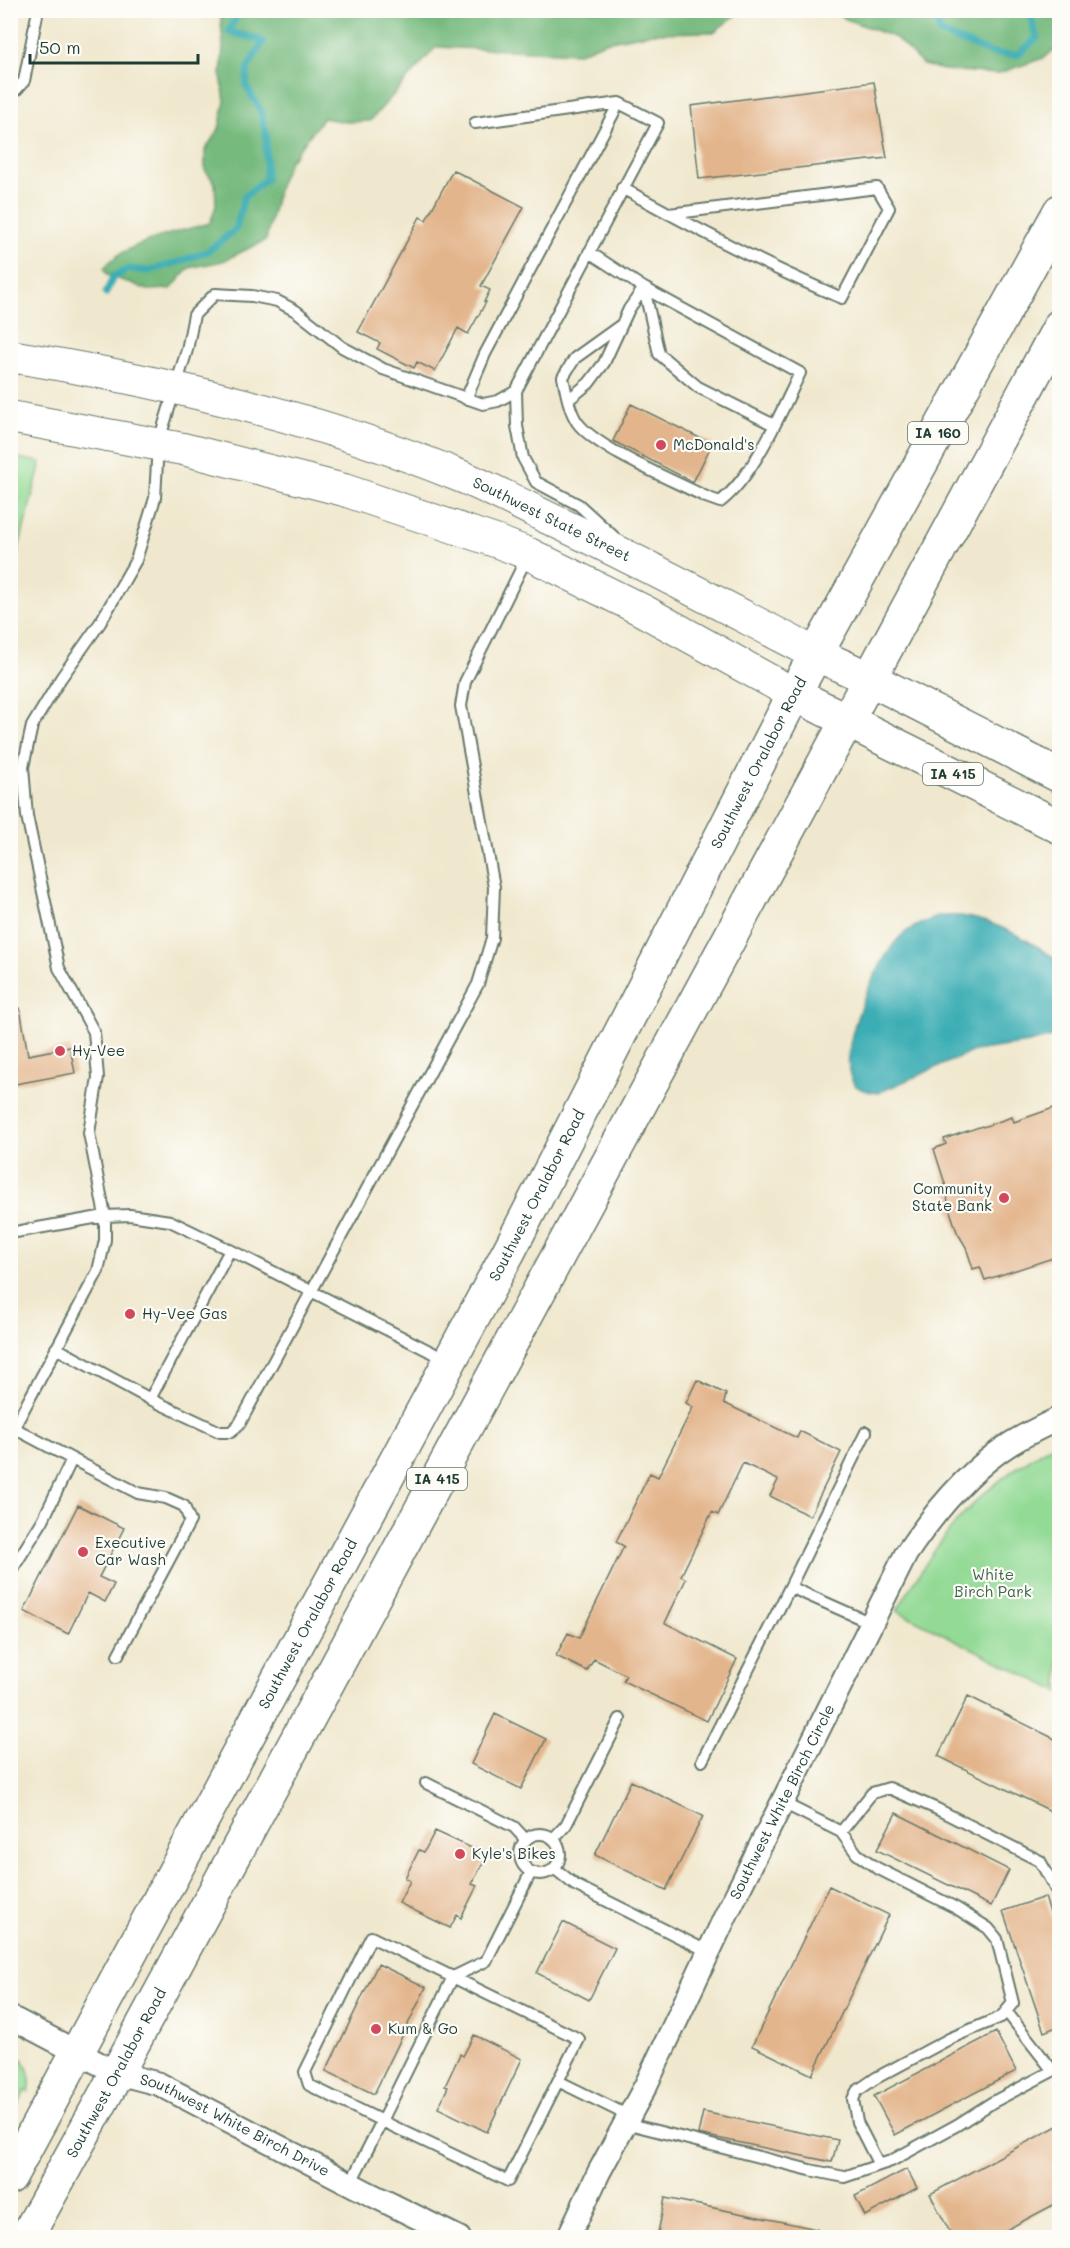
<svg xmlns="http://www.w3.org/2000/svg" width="1070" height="2248" viewBox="0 0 1070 2248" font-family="Mali,sans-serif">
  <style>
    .green { fill: #93da95; stroke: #598c64; stroke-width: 1.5 }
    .forest { fill: #76ba7e; stroke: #4a7c59; stroke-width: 1.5 }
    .water { fill: #3badb4; stroke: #2d7574; stroke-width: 1.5 }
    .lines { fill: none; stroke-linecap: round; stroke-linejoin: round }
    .stream { stroke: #3badb4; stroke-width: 7 }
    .building { fill: #e3b58c }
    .lane-casing { stroke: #68796a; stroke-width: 14 }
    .street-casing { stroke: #68796a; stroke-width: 26 }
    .secondary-casing { stroke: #68796a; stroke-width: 34 }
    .primary-casing { stroke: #68796a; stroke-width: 36 }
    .lane { stroke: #fff; stroke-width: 10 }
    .street { stroke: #fff; stroke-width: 22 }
    .secondary { stroke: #fff; stroke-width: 32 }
    .primary { stroke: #fff; stroke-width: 33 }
    .poi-dot { fill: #d1495b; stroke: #fdfcf7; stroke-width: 2 }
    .labels { text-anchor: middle; stroke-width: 4.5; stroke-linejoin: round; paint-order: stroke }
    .shield { fill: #fdfcf7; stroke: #62766e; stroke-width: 1.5 }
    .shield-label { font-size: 14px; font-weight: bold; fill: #1f3d34 }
    .poi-label { font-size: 15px; fill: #1f3d34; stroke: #fdfcf7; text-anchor: start }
    .street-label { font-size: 15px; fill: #1f3d34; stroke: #fdfcf7 }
    .park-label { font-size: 15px; fill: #3c644c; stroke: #fdfcf7 }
  </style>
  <rect width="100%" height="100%" fill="#fdfcf7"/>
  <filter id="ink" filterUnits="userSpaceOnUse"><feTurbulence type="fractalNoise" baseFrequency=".0167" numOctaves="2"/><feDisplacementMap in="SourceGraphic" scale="12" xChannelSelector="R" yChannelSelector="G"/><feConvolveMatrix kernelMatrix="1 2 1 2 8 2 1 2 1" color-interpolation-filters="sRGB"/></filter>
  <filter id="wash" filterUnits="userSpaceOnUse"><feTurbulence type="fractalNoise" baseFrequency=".008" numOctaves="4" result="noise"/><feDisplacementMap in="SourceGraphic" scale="24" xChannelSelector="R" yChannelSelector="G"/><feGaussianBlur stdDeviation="1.35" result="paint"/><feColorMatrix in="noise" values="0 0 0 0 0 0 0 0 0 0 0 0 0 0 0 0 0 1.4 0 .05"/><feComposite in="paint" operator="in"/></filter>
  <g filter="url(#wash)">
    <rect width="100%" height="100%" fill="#f0e8ce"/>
    <!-- green -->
    <path class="green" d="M11,457l30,5 -30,116 -1,-121z
      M1059,1442v250l-162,-81c36,-63 66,-108 127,-148 12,-8 23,-16 35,-21z
      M21,2058c8,9 11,23 8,34l-4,-1 -14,28v-55l4,2z"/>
    <!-- forest -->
    <path class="forest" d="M220,11v-1l521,1 -27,21 -62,1 -47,9 -26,11 -143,-6 -66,74 -24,1 -23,-4 -34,44 -10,24 -13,54 -43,21 -34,7 -18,21 -23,1 -41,-15 -3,-7c19,-25 76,-37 106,-45l6,-17 -1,-23 -10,-13v-20l14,-21 6,-28 -4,-25 2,-31z
      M832,11h227v35l-16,12 -46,16 -53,-4 -21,-5 -27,-27 -50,-19z"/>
    <!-- water -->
    <path class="water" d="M939,916c9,0 19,-1 28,1 29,4 70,27 92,45v73l-30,8 -55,8 -96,42c-7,-1 -16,-2 -22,-7 -26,-26 21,-126 43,-148 10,-11 27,-16 40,-22z"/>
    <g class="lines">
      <!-- stream -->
      <path class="stream" d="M935,10l5,23 52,20 25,2 20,-17 -7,-23 5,-5
        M106,293l7,-16 16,-8 19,2 34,-10 26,-10 28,-22 8,-32 22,-18v-45l-5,-23 -15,-25 2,-19 15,-25c-10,-7 -22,-5 -34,-11l7,-14 9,-7"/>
    </g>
    <g id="blocks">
      <!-- building -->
      <path class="building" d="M874,82l13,76 -188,21 -8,-73z
        M453,170l71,37 -43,79 9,4 -6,12h2l-18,32 -10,-6 -23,43 -18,-9 -3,6 -37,-19 3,-6 -22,-11 62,-115 6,3z
        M631,404l81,40 -19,38 -80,-41z
        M20,1008l8,47 42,-8 5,26 -65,12v-76z
        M1059,1106v150l-74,24 -5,-13 -7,2 -7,-22 -9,-15 -9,-27 -1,-15 -13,-41 12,-5 -2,-5 38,-13 1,1 29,-10 2,5z
        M697,1380l29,14 -2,9 73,35 3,-7 41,21 -31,64 -40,-20 8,-16 -35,-17 -25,52 -6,-3 -31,64 5,3 -21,44 72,36 -30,62 -84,-40 3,-6 -32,-16 -7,12 -31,-15 12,-23 11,5 45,-92 -8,-4 34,-69 8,4 35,-70 -7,-4z
        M78,1505l46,23 -25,49 15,7 -9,18 -17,-9 -20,41 -44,-23z
        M968,1696l91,45v74l-121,-59z
        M495,1714l51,25 -25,50 -50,-25z
        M631,1781l72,35 -37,74 -71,-35z
        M896,1813l113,57 -18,36 -114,-56z
        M435,1831l52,24 -15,29 5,2 -16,32 -4,-3 -7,13 -51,-25 11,-22 -5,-3 14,-28 5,2z
        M829,1886l60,29 -77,160 -60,-29z
        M1045,1897l14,44v85l-15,6 -41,-121z
        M563,1922l52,26 -26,52 -52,-27z
        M378,1964l48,23 -52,107 -48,-23z
        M996,2032l20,39 -121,64 -21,-39z
        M474,2035l48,24 -35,73 -49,-24 10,-21 -3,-1 15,-32 3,2z
        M703,2112l135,28 -6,22 -134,-28z
        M1059,2125v77l-68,36h-38l-23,-44z
        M907,2169l10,19 -52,28 -10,-20z
        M665,2198l152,31v9h-160z"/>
    </g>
  </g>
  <g filter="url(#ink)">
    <use href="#blocks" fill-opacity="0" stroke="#68796a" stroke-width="1.5"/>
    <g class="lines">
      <defs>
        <path id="lane" d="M10,91l6,-1 8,-9 14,-71
          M475,123l144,-20 39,20 -142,268 1,35 6,32 13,24 43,23 34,31
          M622,188c73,40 144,78 220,110l47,-90 -12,-20 -208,26
          M589,252l55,36 156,85c-19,39 -46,103 -80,129l-14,-5c-31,-16 -110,-48 -129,-75 -8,-12 -11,-30 -14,-45l12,-19 46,-33
          M644,288l15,66 39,33 76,38
          M466,399l19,-45 134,-251
          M568,400l21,-17 15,-20 25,-54 15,-21
          M10,1233l95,-17 25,-1 40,6 60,29 217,110
          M56,1348l94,51 80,-149
          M150,1399l70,33h11l9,-9 238,-439 14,-46 2,-51 -33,-181 4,-24 62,-125
          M10,1435l88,-164 7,-31v-24l-16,-83 9,-56 -4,-45 -35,-64 -32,-152 -4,-49 9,-41 29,-48 39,-55 36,-63 19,-62 3,-54 29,-94 7,-35 21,-21 37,2 25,5 19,10 46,36 41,22 100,35 15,-3 18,-10
          M72,1459l66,34 28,5 18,8 6,15 -72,134
          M10,1573l33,-53 29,-61 -58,-31
          M790,1587l76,-155
          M702,1761l88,-174 81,36
          M426,1783l88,44 12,13
          M783,1803l58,29 31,-39 17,-5 48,21 103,52 20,36
          M841,1832l16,22 20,14 79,40 32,20 9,11 16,64 -12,14 -50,21 -75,40 -19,13 -4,8 4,23 22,43
          M520 1854a20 20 0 1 1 40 0a20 20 0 1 1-40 0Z
          M553,1839l13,-14 54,-106
          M554,1868l21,17 134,67
          M1006,2011l47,60
          M558,2081l71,35
          M625,2123l185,47 34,7 47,-16 66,-36 36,-23 67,-35
          M350,2184l32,-63 -73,-36 -4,-13 66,-135 208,102 -71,142 -126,-60 71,-144 33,-16 45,-89"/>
        <g id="street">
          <path id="s1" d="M10,2017l107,56 42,11 207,108 93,46"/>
          <path id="s2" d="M568,2238l31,-66 47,-87 81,-172 179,-359c27,-40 63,-84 104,-110 16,-10 33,-18 50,-26"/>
        </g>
        <g id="secondary">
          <path id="s3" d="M10,356c153,25 307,61 450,120 30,12 58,27 86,41 92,43 181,91 270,137"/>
          <path d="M10,417l173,32 161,41 154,52 31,12 113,56 152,84"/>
        </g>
        <g id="primary">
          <path d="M816,654l54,25 190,97"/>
          <path d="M794,694l266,133"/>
          <path id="s4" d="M10,2177l499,-926 285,-557 266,-483"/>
          <path id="s5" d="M26,2238l91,-165 943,-1747"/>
        </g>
      </defs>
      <!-- lane casing -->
      <use href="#lane" class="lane-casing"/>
      <!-- street casing -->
      <use href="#street" class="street-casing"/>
      <!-- secondary casing -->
      <use href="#secondary" class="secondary-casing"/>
      <!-- primary casing -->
      <use href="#primary" class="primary-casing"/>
      <!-- lane -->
      <use href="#lane" class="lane"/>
      <!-- street -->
      <use href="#street" class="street"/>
      <!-- secondary -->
      <use href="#secondary" class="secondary"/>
      <!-- primary -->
      <use href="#primary" class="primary"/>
    </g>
  </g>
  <!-- markers -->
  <g class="poi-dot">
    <circle cx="661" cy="445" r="6"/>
    <circle cx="60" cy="1051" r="6"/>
    <circle cx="1004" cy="1198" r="6"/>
    <circle cx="130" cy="1314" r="6"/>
    <circle cx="83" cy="1552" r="6"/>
    <circle cx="460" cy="1854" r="6"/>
    <circle cx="376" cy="2029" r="6"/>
  </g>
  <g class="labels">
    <!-- shield labels -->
    <g class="shield">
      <rect x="908" y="422" width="60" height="22" rx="4.5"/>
      <rect x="923" y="763" width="60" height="22" rx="4.5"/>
      <rect x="407" y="1468" width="60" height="22" rx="4.5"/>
    </g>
    <g class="shield-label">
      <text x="938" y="438">IA 160</text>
      <text x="953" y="779">IA 415</text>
      <text x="437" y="1484">IA 415</text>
    </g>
    <!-- poi labels -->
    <g class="poi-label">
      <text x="673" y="450">McDonald's</text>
      <text x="72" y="1056">Hy-Vee</text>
      <text x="992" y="1194" text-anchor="end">Community<tspan x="992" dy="17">State Bank</tspan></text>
      <text x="142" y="1319">Hy-Vee Gas</text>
      <text x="95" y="1548">Executive<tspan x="95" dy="17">Car Wash</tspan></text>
      <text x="472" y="1859">Kyle's Bikes</text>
      <text x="388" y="2034">Kum &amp; Go</text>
    </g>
    <!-- street labels -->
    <g class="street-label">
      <text dy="5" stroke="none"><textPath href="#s3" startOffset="568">Southwest State Street</textPath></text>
      <text dy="5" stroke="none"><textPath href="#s4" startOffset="1600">Southwest Oralabor Road</textPath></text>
      <text dy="5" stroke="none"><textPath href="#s4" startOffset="1114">Southwest Oralabor Road</textPath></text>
      <text dy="5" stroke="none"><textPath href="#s4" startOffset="628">Southwest Oralabor Road</textPath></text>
      <text dy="5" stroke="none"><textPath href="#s2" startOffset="486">Southwest White Birch Circle</textPath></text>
      <text dy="5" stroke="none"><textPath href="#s5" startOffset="188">Southwest Oralabor Road</textPath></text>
      <text dy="5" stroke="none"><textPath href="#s1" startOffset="250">Southwest White Birch Drive</textPath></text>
    </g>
    <!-- park labels -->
    <g class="park-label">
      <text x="993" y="1580">White<tspan x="993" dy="17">Birch Park</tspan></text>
    </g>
  </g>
  <!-- margin -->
  <rect width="1070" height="2248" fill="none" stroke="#fdfcf7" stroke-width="36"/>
  <!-- scale -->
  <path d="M30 54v9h168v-9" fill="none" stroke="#1f3d34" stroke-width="3"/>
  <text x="39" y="54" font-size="18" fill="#1f3d34" stroke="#fdfcf7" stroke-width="4.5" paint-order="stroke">50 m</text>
</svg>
